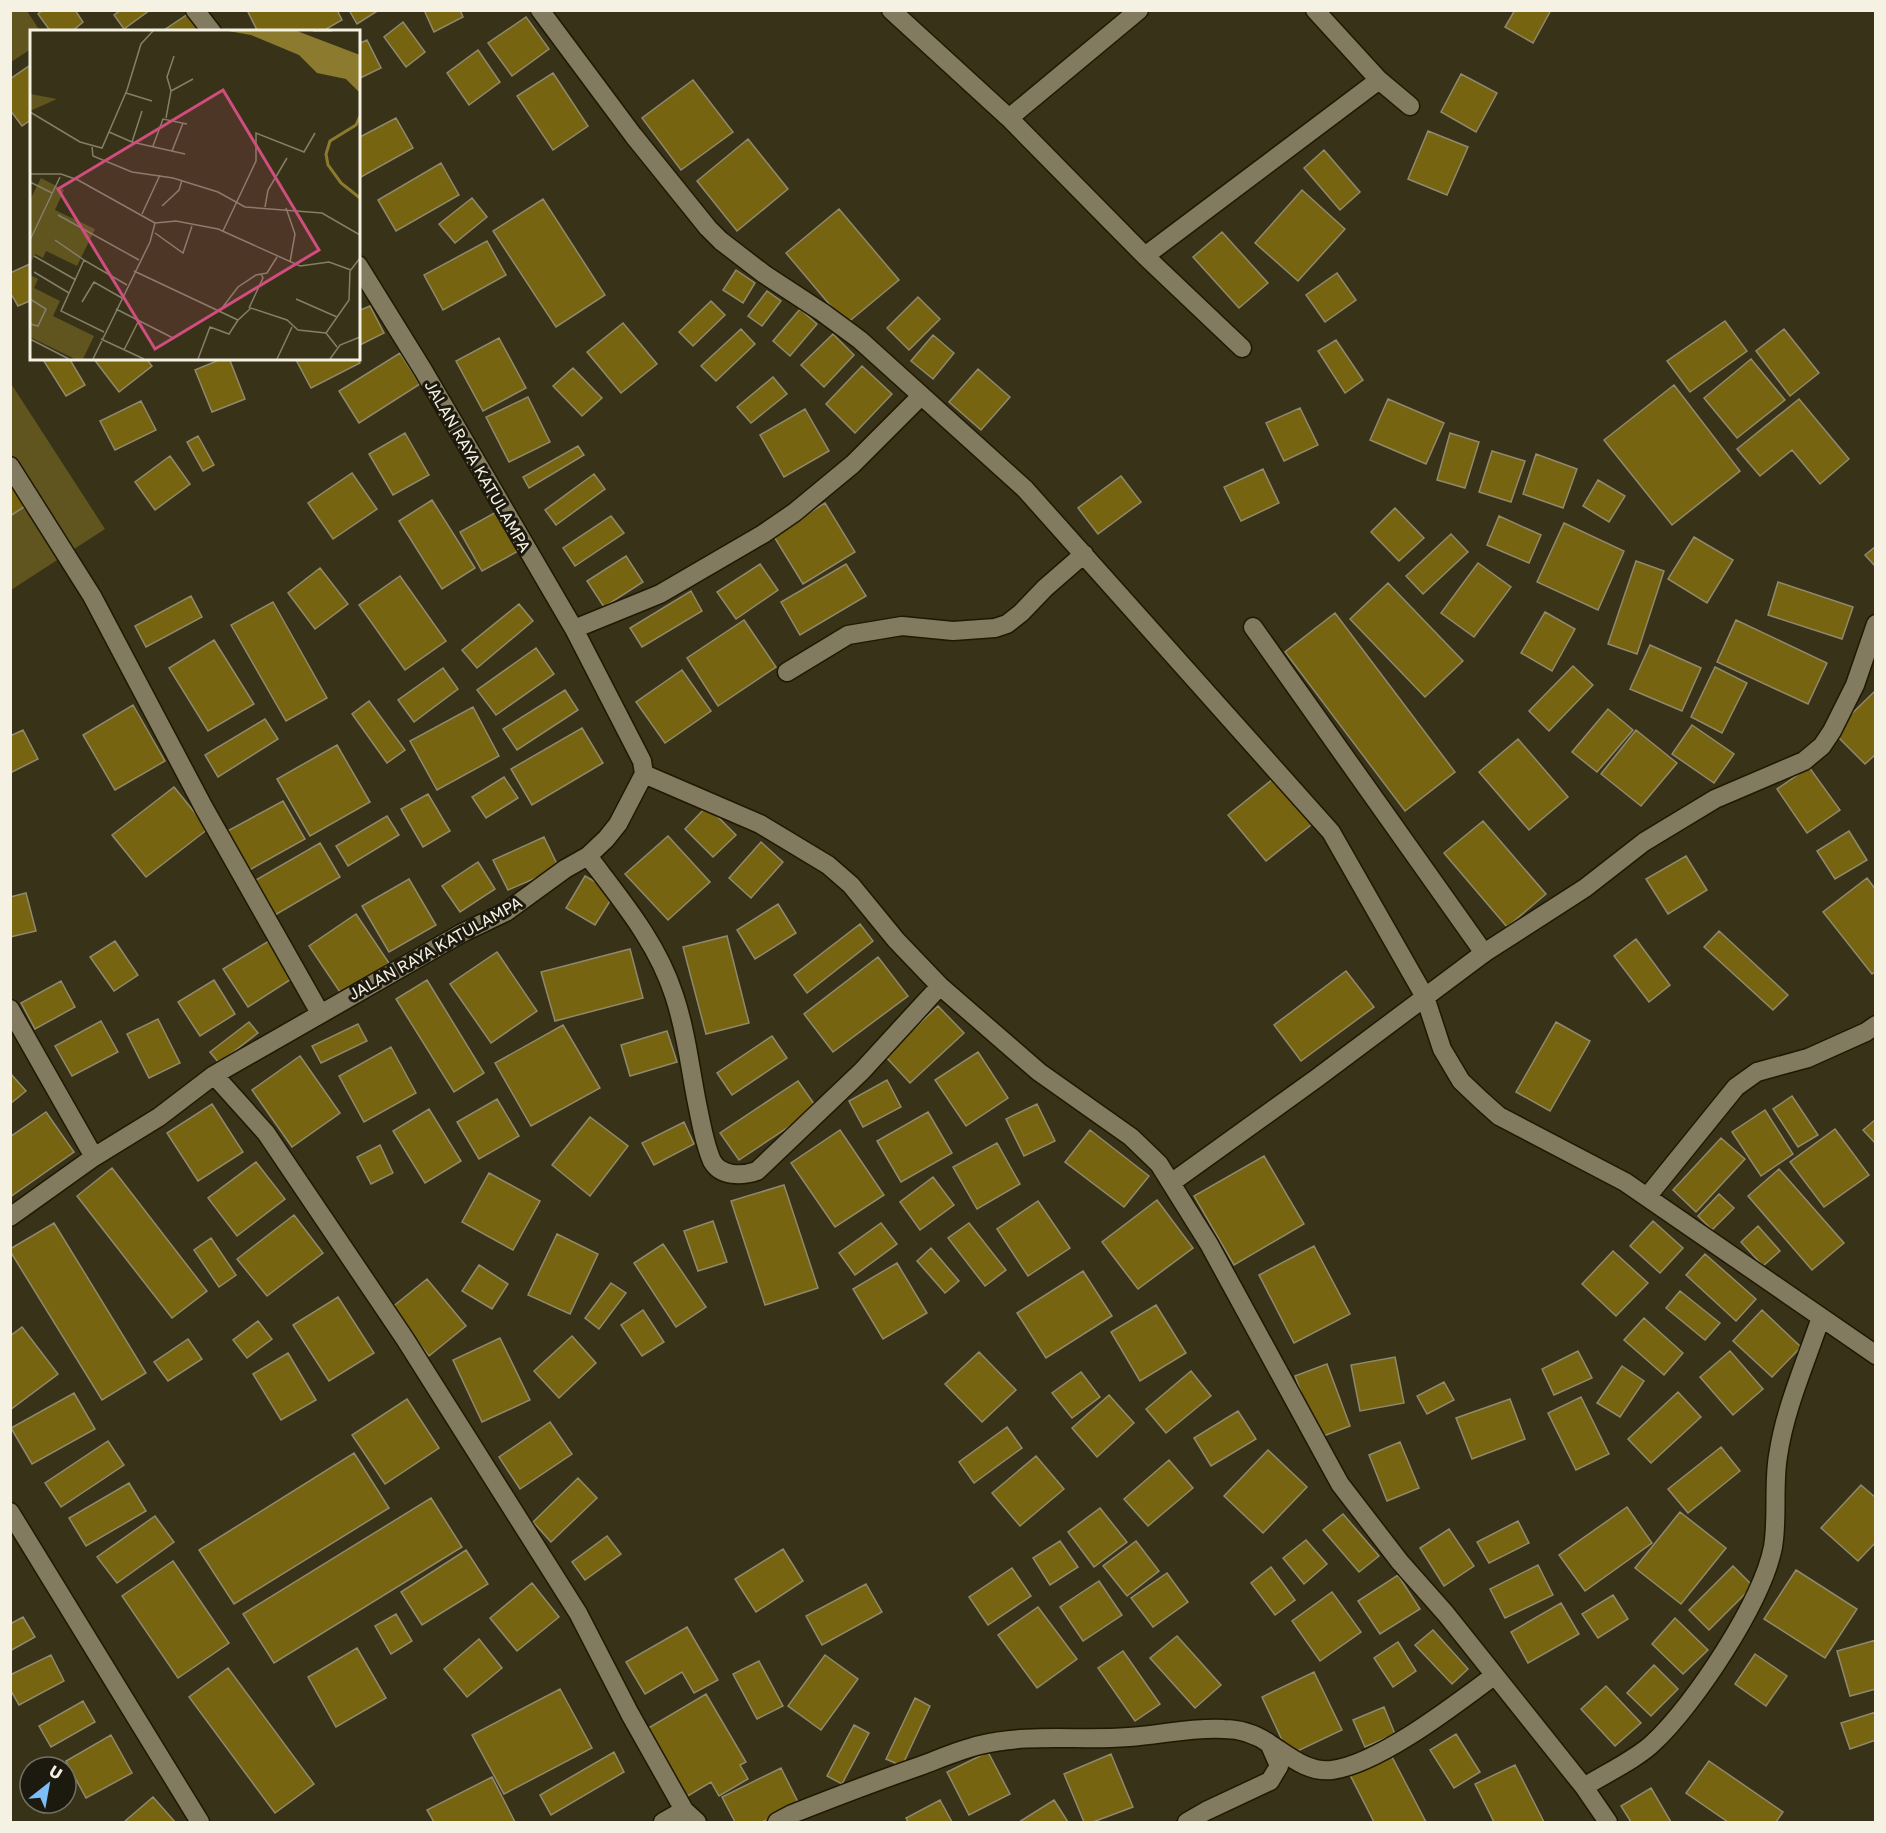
<svg xmlns="http://www.w3.org/2000/svg" width="1886" height="1833" viewBox="0 0 1886 1833" font-family="'Golos Text',sans-serif">
  <style>
    .green { fill: #60541f }
    .building { fill: #766411; stroke: #90896d; stroke-width: 1.5 }
    .lines { fill: none; stroke-linecap: round; stroke-linejoin: round }
    .lane-casing { stroke: #1f1902; stroke-width: 21 }
    .street-casing { stroke: #1f1902; stroke-width: 21 }
    .lane { stroke: #827b60; stroke-width: 18 }
    .street { stroke: #827b60; stroke-width: 18 }
    .labels { text-anchor: middle; stroke-width: 6; stroke-linejoin: round; paint-order: stroke }
    .street-label { font-size: 16px; fill: #f6f2e3; stroke: #1c1a0f }
    .inset-river { fill: none; stroke: #8c7a2e; stroke-width: 3 }
    .inset-road { fill: none; stroke: #847f69; stroke-width: 1.5 }
    .view { fill: #cf4e7d; fill-opacity: 0.15; stroke: #cf4e7d; stroke-width: 3 }
    .inset-edge { fill: none; stroke: #f6f2e3; stroke-width: 3 }
  </style>
  <rect width="100%" height="100%" fill="#383218"/>
  <!-- green -->
  <path class="green" d="M11,10l16,1 13,20 -8,1 -1,17 -20,13z
    M10,382l95,147 -94,61h-1z"/>
  <!-- building -->
  <path class="building" d="M43,10h32l8,12 -12,10h-20l-13,-18z
    M121,10h29l-26,19 -10,-14z
    M194,10l11,18 -6,4h-38z
    M249,10h88l5,10 -21,12h-63l-10,-20z
    M349,10h30l-22,14z
    M424,10h36l3,7 -29,15z
    M1515,10h36l-18,33 -28,-16z
    M526,17l23,32 -37,27 -24,-33z
    M403,22l22,30 -19,15 -22,-30z
    M367,40l14,28 -23,11v-35z
    M478,50l22,32 -31,23 -22,-32z
    M32,64v55l-10,7 -12,-16v-31z
    M553,73l35,53 -35,24 -36,-54z
    M1461,74l36,19 -21,39 -35,-20z
    M693,80l40,52 -52,38 -39,-52z
    M396,118l17,30 -52,29 -3,-5v-34z
    M1428,131l40,16 -21,48 -39,-16z
    M748,139l40,50 -51,42 -40,-50z
    M1324,150l36,42 -20,18 -36,-42z
    M441,163l18,32 -63,36 -18,-31z
    M1302,190l43,39 -47,52 -43,-38z
    M472,198l15,19 -32,26 -16,-19z
    M543,199l62,96 -49,32 -63,-96z
    M839,209l60,71 -53,44 -60,-71z
    M1222,232l46,51 -29,25 -46,-51z
    M487,241l19,34 -63,35 -19,-35z
    M32,263v37l-14,6 -8,-14v-19z
    M736,270l19,13 -12,20 -20,-13z
    M1337,273l19,27 -31,22 -19,-27z
    M767,291l14,10 -19,25 -14,-10z
    M918,297l22,22 -31,31 -22,-22z
    M711,301l14,14 -32,31 -14,-14z
    M370,306l14,27 -26,13v-35z
    M800,309l17,15 -27,32 -17,-15z
    M1725,321l22,30 -57,41 -23,-31z
    M623,323l34,41 -36,29 -34,-41z
    M741,329l14,15 -39,37 -15,-15z
    M1784,329l35,44 -29,23 -34,-45z
    M833,334l21,21 -30,32 -23,-22z
    M933,335l21,18 -21,26 -22,-18z
    M499,338l27,50 -43,23 -27,-50z
    M1336,340l27,40 -18,13 -27,-42z
    M400,353l20,31 -61,39 -20,-32z
    M42,358h27l16,27 -19,11z
    M93,358h53l6,8 -33,26z
    M224,358h5l16,41 -33,13 -17,-42z
    M295,358h62l3,5 -49,25z
    M1751,359l34,41 -48,38 -33,-40z
    M862,366l30,28 -37,39 -29,-29z
    M573,368l29,30 -20,18 -29,-30z
    M978,369l32,28 -29,33 -32,-28z
    M773,377l14,17 -36,29 -14,-16z
    M1674,385l66,86 -68,54 -68,-85z
    M528,397l22,45 -41,20 -23,-45z
    M1388,399l56,24 -18,41 -56,-24z
    M1799,399l50,60 -29,25 -28,-34 -32,26 -23,-27z
    M141,401l15,29 -41,20 -15,-29z
    M1300,408l18,37 -34,16 -18,-38z
    M805,409l24,42 -45,26 -24,-42z
    M405,433l24,42 -36,20 -24,-41z
    M1450,433l29,9 -14,46 -28,-8z
    M198,436l16,29 -11,6 -16,-29z
    M578,446l6,9 -55,33 -6,-11z
    M1492,451l33,10 -14,41 -32,-10z
    M1536,454l41,15 -14,39 -40,-14z
    M170,456l20,28 -35,26 -20,-28z
    M1263,469l16,34 -38,18 -17,-34z
    M352,473l25,36 -44,30 -25,-36z
    M594,474l11,15 -49,36 -11,-15z
    M1121,476l20,26 -43,32 -20,-26z
    M10,479l17,26 -17,11z
    M1598,480l27,16 -16,26 -26,-16z
    M432,500l43,68 -33,21 -43,-68z
    M825,503l30,49 -52,32 -30,-49z
    M1395,508l29,30 -25,23 -28,-29z
    M498,511l22,39 -38,21 -22,-39z
    M611,516l13,17 -49,33 -12,-18z
    M1499,516l42,19 -12,28 -42,-18z
    M1564,523l60,28 -26,59 -61,-28z
    M1451,534l17,18 -45,42 -17,-18z
    M1694,537l39,23 -26,43 -39,-24z
    M1876,546v20h-1l-10,-11z
    M626,556l17,26 -39,25 -17,-26z
    M1636,561l28,10 -27,83 -29,-10z
    M1478,563l33,24 -37,50 -33,-24z
    M760,564l18,26 -42,29 -19,-27z
    M846,564l20,32 -66,39 -19,-33z
    M320,568l28,36 -33,25 -27,-36z
    M400,576l46,65 -41,29 -46,-65z
    M1778,582l75,25 -11,32 -74,-24z
    M1388,583l75,78 -38,36 -75,-78z
    M691,591l11,20 -60,36 -12,-19z
    M191,596l11,21 -56,30 -11,-21z
    M273,602l54,96 -41,23 -55,-96z
    M519,604l14,17 -56,47 -15,-18z
    M1545,612l30,17 -23,42 -31,-18z
    M1335,613l120,159 -50,39 -120,-159z
    M744,620l32,47 -58,39 -31,-48z
    M1736,620l91,43 -19,41 -91,-42z
    M214,640l40,64 -46,27 -39,-63z
    M1650,645l51,23 -19,43 -52,-22z
    M536,648l18,26 -58,41 -19,-25z
    M1573,666l20,19 -44,46 -20,-20z
    M1715,667l32,16 -25,50 -31,-16z
    M443,668l15,21 -44,33 -16,-22z
    M682,670l29,41 -46,32 -29,-41z
    M565,690l13,20 -61,40 -14,-21z
    M1876,690v64l-11,10 -32,-32z
    M369,701l36,49 -18,13 -35,-49z
    M133,705l32,56 -50,29 -32,-55z
    M473,707l26,49 -62,34 -27,-49z
    M1608,709l25,21 -36,42 -25,-20z
    M265,719l13,20 -60,38 -13,-22z
    M1692,725l42,29 -20,29 -42,-29z
    M582,728l21,35 -71,42 -21,-36z
    M23,730l15,29 -28,14v-37z
    M1636,730l41,33 -36,43 -40,-32z
    M1518,739l50,58 -39,33 -50,-58z
    M337,745l33,57 -60,34 -33,-57z
    M1809,767l31,43 -33,23 -30,-44z
    M1278,775l38,46 -50,40 -38,-46z
    M504,777l14,21 -32,20 -14,-21z
    M174,787l34,42 -62,48 -34,-42z
    M428,794l22,37 -27,16 -22,-38z
    M283,801l22,38 -61,34 -22,-39z
    M707,806l29,29 -23,22 -28,-28z
    M387,816l12,19 -51,31 -12,-20z
    M1483,821l63,73 -39,33 -63,-74z
    M1849,831l18,29 -32,19 -18,-28z
    M668,836l42,46 -42,38 -43,-46z
    M544,837l15,31 -51,22 -15,-30z
    M761,842l22,20 -32,36 -22,-20z
    M320,843l20,34 -65,38 -21,-34z
    M1686,856l21,34 -39,24 -22,-35z
    M478,862l17,27 -35,23 -18,-26z
    M585,876l30,17 -20,32 -29,-17z
    M1867,878l9,12v81l-4,3 -49,-62z
    M409,879l27,46 -47,27 -27,-46z
    M26,893l10,38 -26,6v-40z
    M778,904l18,29 -41,26 -18,-29z
    M356,914l33,49 -47,32 -33,-49z
    M860,924l13,17 -66,52 -13,-18z
    M1719,931l69,64 -15,15 -69,-63z
    M727,936l22,87 -43,11 -23,-87z
    M272,939l24,37 -48,31 -25,-38z
    M1636,939l34,46 -21,17 -35,-46z
    M115,941l23,34 -24,16 -24,-34z
    M630,949l13,49 -88,23 -14,-49z
    M497,952l40,59 -46,32 -41,-59z
    M878,957l30,39 -75,56 -29,-38z
    M1346,971l28,36 -73,54 -27,-36z
    M214,980l21,34 -35,22 -22,-34z
    M427,980l57,93 -30,19 -58,-93z
    M61,981l14,26 -40,22 -14,-26z
    M938,1006l26,27 -54,50 -25,-27z
    M158,1019l22,44 -31,15 -22,-44z
    M101,1021l17,31 -46,24 -17,-30z
    M249,1022l9,11 -39,30 -9,-11z
    M1556,1022l34,19 -40,70 -34,-19z
    M358,1024l9,17 -46,22 -9,-17z
    M563,1025l37,63 -69,38 -36,-63z
    M667,1031l10,31 -47,14 -9,-31z
    M772,1036l15,22 -55,37 -15,-22z
    M391,1047l25,46 -52,29 -25,-46z
    M978,1052l30,46 -42,28 -31,-46z
    M300,1056l40,57 -48,34 -40,-57z
    M10,1073l16,18 -16,13z
    M887,1080l14,27 -38,20 -14,-26z
    M798,1081l19,27 -78,52 -19,-27z
    M1792,1096l26,39 -20,12 -25,-38z
    M497,1099l22,37 -40,23 -22,-37z
    M212,1104l31,48 -45,29 -31,-48z
    M1037,1104l18,37 -31,15 -18,-37z
    M429,1109l32,52 -36,22 -32,-52z
    M1765,1110l28,44 -32,22 -29,-44z
    M46,1112l28,40 -64,45v-60z
    M928,1112l24,41 -51,29 -24,-41z
    M590,1117l38,29 -38,50 -38,-31z
    M1876,1119v25l-13,-14z
    M684,1122l10,22 -40,21 -12,-22z
    M1835,1129l34,46 -45,32 -34,-45z
    M840,1130l44,65 -49,32 -44,-64z
    M1090,1130l59,46 -25,31 -59,-45z
    M1721,1138l24,21 -49,53 -23,-22z
    M997,1143l23,41 -43,25 -24,-42z
    M380,1145l13,28 -22,11 -14,-27z
    M1264,1156l40,68 -70,41 -40,-69z
    M256,1162l29,37 -48,37 -29,-38z
    M112,1168l95,123 -35,27 -95,-122z
    M1779,1169l65,74 -32,27 -64,-74z
    M489,1173l51,28 -27,49 -51,-28z
    M933,1177l21,28 -34,25 -20,-28z
    M784,1185l34,103 -53,17 -34,-104z
    M1719,1194l15,14 -22,22 -14,-14z
    M1157,1200l36,48 -55,41 -36,-47z
    M1038,1201l32,47 -42,28 -31,-47z
    M294,1215l29,38 -56,43 -30,-37z
    M713,1221l14,41 -29,9 -14,-40z
    M1653,1221l30,27 -23,25 -30,-27z
    M54,1223l92,150 -44,27 -92,-149v-2z
    M881,1223l16,21 -42,31 -16,-22z
    M969,1223l37,47 -21,16 -37,-48z
    M1758,1226l22,25 -17,15 -22,-24z
    M557,1234l41,20 -28,60 -42,-19z
    M211,1238l25,37 -17,12 -25,-37z
    M663,1244l43,63 -30,20 -42,-64z
    M1314,1246l36,68 -56,29 -35,-68z
    M931,1248l28,33 -14,12 -28,-32z
    M1613,1251l35,32 -32,33 -34,-32z
    M1705,1254l51,45 -20,22 -50,-46z
    M897,1263l30,50 -44,26 -30,-50z
    M479,1265l29,19 -16,25 -30,-18z
    M1083,1271l29,45 -66,42 -29,-45z
    M427,1279l39,47 -37,30 -38,-48z
    M611,1283l15,10 -27,36 -14,-11z
    M1680,1291l40,32 -15,17 -39,-32z
    M338,1297l36,56 -45,28 -36,-56z
    M1156,1305l30,48 -46,28 -29,-49z
    M643,1310l21,32 -22,14 -21,-31z
    M1762,1310l39,37 -29,30 -39,-36z
    M1644,1318l39,35 -19,22 -40,-35z
    M258,1321l14,18 -25,19 -14,-18z
    M22,1327l36,47 -48,36v-74z
    M572,1336l24,27 -37,35 -25,-27z
    M500,1338l30,62 -48,22 -29,-62z
    M188,1339l14,20 -34,22 -14,-19z
    M1578,1351l14,27 -38,17 -12,-26z
    M1730,1351l33,38 -30,26 -33,-38z
    M979,1352l37,38 -34,32 -37,-38z
    M288,1353l28,47 -35,20 -28,-46z
    M1395,1357l9,46 -44,8 -9,-46z
    M1327,1364l23,62 -32,12 -23,-62z
    M1622,1366l22,15 -24,36 -23,-14z
    M1191,1371l20,25 -45,37 -20,-24z
    M1081,1372l19,25 -28,21 -20,-25z
    M1444,1382l10,18 -27,14 -10,-18z
    M1678,1392l23,25 -50,46 -23,-24z
    M74,1393l21,36 -63,35 -21,-36z
    M1109,1395l25,28 -37,34 -25,-29z
    M1581,1397l28,57 -33,16 -28,-57z
    M407,1399l32,49 -54,36 -33,-49z
    M1510,1399l15,40 -53,20 -16,-41z
    M1238,1411l18,28 -45,27 -17,-28z
    M550,1422l22,32 -52,35 -21,-32z
    M1007,1427l15,21 -48,35 -15,-21z
    M108,1441l16,24 -63,42 -16,-24z
    M1400,1442l19,46 -32,13 -18,-46z
    M1721,1447l19,24 -52,42 -20,-24z
    M1268,1450l39,37 -44,46 -39,-37z
    M354,1453l35,55 -155,96 -35,-54z
    M1036,1456l28,33 -44,37 -28,-33z
    M1169,1460l24,28 -45,38 -24,-27z
    M578,1478l19,20 -46,44 -18,-20z
    M129,1483l17,28 -60,35 -17,-28z
    M1861,1485l15,13v44l-18,19 -37,-33z
    M431,1498l31,49 -188,116 -31,-49z
    M1627,1507l25,36 -67,48 -26,-36z
    M1100,1508l27,34 -33,25 -26,-35z
    M1680,1512l46,36 -45,56 -46,-36z
    M1343,1514l36,42 -20,16 -36,-42z
    M155,1516l19,26 -57,41 -20,-26z
    M1518,1521l11,22 -40,20 -12,-21z
    M1449,1529l25,37 -30,20 -24,-38z
    M607,1536l14,18 -36,26 -13,-18z
    M1306,1540l21,24 -23,20 -21,-26z
    M1060,1541l18,26 -28,18 -17,-27z
    M1136,1541l23,30 -32,25 -24,-30z
    M783,1549l20,32 -47,31 -21,-33z
    M466,1550l22,34 -66,41 -21,-33z
    M173,1561l56,82 -51,35 -56,-82z
    M1538,1565l15,30 -48,23 -15,-29z
    M1733,1566l20,20 -44,44 -20,-20z
    M1271,1567l24,33 -20,15 -24,-32z
    M1012,1568l19,28 -43,29 -19,-28z
    M1796,1570l61,39 -32,49 -61,-39z
    M1167,1573l21,29 -35,25 -22,-29z
    M1398,1575l22,34 -40,25 -22,-33z
    M1099,1581l23,34 -39,26 -23,-34z
    M532,1583l27,34 -42,34 -27,-33z
    M866,1584l16,28 -60,33 -16,-29z
    M1332,1592l29,40 -41,29 -28,-40z
    M1613,1595l15,24 -30,19 -16,-24z
    M1561,1603l18,31 -51,29 -17,-31z
    M1038,1607l39,52 -40,29 -39,-53z
    M396,1614l16,27 -21,13 -16,-28z
    M23,1617l12,20 -25,14v-27z
    M1675,1618l33,32 -25,24 -31,-30z
    M687,1627l31,53 -24,13 -12,-21 -37,22 -19,-32z
    M1433,1630l35,39 -16,15 -37,-39z
    M1177,1636l44,49 -26,23 -45,-50z
    M479,1639l23,29 -35,29 -23,-28z
    M1876,1640v49l-26,7 -13,-45z
    M1398,1642l18,29 -23,16 -19,-29z
    M357,1648l29,50 -50,29 -28,-50z
    M1123,1651l37,53 -25,17 -37,-53z
    M1755,1654l32,22 -21,30 -31,-22z
    M51,1655l13,26 -45,24 -9,-16v-14z
    M825,1655l33,24 -37,51 -33,-24z
    M759,1661l24,45 -26,13 -24,-45z
    M1654,1665l24,24 -27,27 -24,-23z
    M228,1668l86,116 -39,29 -86,-116z
    M1314,1672l28,58 -53,25 -27,-58z
    M1606,1686l35,37 -26,23 -34,-37z
    M560,1689l32,59 -88,46 -32,-59z
    M706,1694l40,68 -6,3 8,14 -29,17 -8,-14 -25,15 -41,-67z
    M915,1698l15,8 -28,60 -16,-7z
    M83,1701l12,21 -44,25 -12,-21z
    M1384,1707l11,27 -30,13 -12,-27z
    M1876,1712v28l-26,9 -9,-26z
    M854,1725l15,8 -27,51 -15,-8z
    M1456,1734l24,38 -26,16 -24,-38z
    M111,1735l21,38 -46,25 -20,-37z
    M614,1752l10,20 -73,43 -11,-20z
    M988,1752l22,42 -41,21 -22,-43z
    M1111,1754l22,53 -40,15h-9l-20,-48z
    M1391,1755l35,67h-52l-24,-47z
    M1709,1761l74,51 -7,10h-48l-42,-29z
    M1515,1765l29,57h-50l-19,-38z
    M781,1768l18,36 -37,18h-27l-13,-25z
    M492,1777l23,45h-81l-7,-12z
    M1651,1788l20,34h-40l-10,-16z
    M153,1797l22,25h-51z
    M940,1800l12,22h-44l-2,-4z
    M1054,1800l14,22h-49z"/>
  <g class="lines">
    <defs>
      <path id="lane" d="M1253,627l231,326"/>
      <path id="street" d="M195,10l17,22
        M540,10l93,125 75,93 13,13 43,33 58,38 38,28 165,149 306,343 94,165 17,52 19,32 20,19 18,16 126,66 251,173
        M891,10l118,108 136,138 97,92
        M1315,10l64,70 31,26
        M1009,118l130,-108
        M1145,256l234,-176
        M10,466l82,130 112,212 116,205
        M574,629l86,-35 103,-60 32,-22 58,-48 68,-68
        M787,672l61,-37 54,-9 51,5 42,-3 12,-4 14,-11 24,-25 39,-34
        M644,774l116,50 68,41 23,20 45,55 44,46 99,86 92,65 28,27 50,80 131,240 60,78 46,52 138,173 24,35
        M588,856c33,44 69,86 86,139 12,35 16,73 23,108 4,19 7,40 15,58 9,16 30,15 45,10l105,-100 78,-85
        M10,1009l84,148
        M214,1075l52,58 139,206 173,274 52,101 54,96 13,12
        M1171,1183l146,-105 167,-125 101,-65 59,-46 71,-43 89,-38 18,-15 10,-15 23,-46 21,-61
        M1647,1197l89,-110 21,-15 51,-14 58,-26 10,-7
        M10,1217l84,-60 65,-40 55,-42 248,-142 44,-21 59,-43 23,-13 18,-17 12,-15 26,-50 -2,-13 -68,-132 -151,-259 -65,-105
        M10,1512l190,310
        M1584,1787c19,-12 54,-29 69,-44 42,-39 109,-141 120,-196 5,-30 0,-61 5,-91 7,-48 28,-94 43,-139
        M663,1822l21,-12
        M777,1822l15,-8c43,-17 85,-33 128,-48 19,-7 39,-16 60,-21 49,-12 99,-4 149,-8 31,-2 63,-10 95,-8 16,0 33,6 46,15 19,12 38,29 62,26 47,-6 124,-66 163,-95
        M1187,1822l19,-11 64,-30 9,-15 -10,-23"/>
    </defs>
    <!-- lane casing -->
    <use href="#lane" class="lane-casing"/>
    <!-- street casing -->
    <use href="#street" class="street-casing"/>
    <!-- lane -->
    <use href="#lane" class="lane"/>
    <!-- street -->
    <use href="#street" class="street"/>
  </g>
  <g class="labels">
    <!-- street labels -->
    <g class="street-label">
      <text transform="translate(478 466) rotate(60)" y="6">JALAN RAYA KATULAMPA</text>
      <text transform="translate(435 948) rotate(-29)" y="6">JALAN RAYA KATULAMPA</text>
    </g>
  </g>
  <!-- overview -->
  <g transform="translate(30 30)">
    <rect width="330" height="330" fill="#383218"/>
    <path d="M0,64l27,5 -27,12zM11,148l23,12 -9,20 40,19 -18,37 -31,-15 -3,7 -8,-4 -5,10v-64zM0,245l8,4 -4,9 26,13 -7,15 41,20 -11,23h-8l-45,-22z" fill="#60541f"/>
    <path d="M198,1h69l63,24v38l-14,-14 -29,-6 -18,-18 -48,-20z" fill="#8c7a2e"/>
    <path class="inset-river" d="M330,86l-4,9 -26,16 -4,13 2,11 13,18 19,15"/>
    <path class="inset-road" d="M283,1h19M141,61l22,-12M96,63l26,8M0,82l50,30 22,6 25,-58 14,-46 12,-13M136,88l5,-27 -4,-14 7,-21M79,102l23,10 53,12M102,112l10,-31M123,116l10,-27 24,5M62,117l1,9 39,16 41,6 45,14 27,15 77,6 38,22M142,121l11,-28M0,144h31l17,6 77,43M0,152l22,11M132,176l17,-16 3,-10M235,177l3,-17 19,-32M256,178l9,26 -5,28M112,184l18,-39M28,185l81,45M125,193l21,-2 42,8 82,37 29,-4 22,8M193,201l33,-70v-28l48,19 11,-19M125,203l28,20 9,-27M0,210l30,-63M25,210l29,20M4,226l42,24M104,241l104,49 13,-12 36,12 11,10 28,3 11,14M4,242l35,21M0,269l16,10 -8,17 -8,-2M266,269l41,18M52,272l12,-20 28,16M219,278l14,-30 -2,-4M86,279l57,29M189,282l19,-25 18,-12 11,-2 10,-16M74,302l-43,-21 23,-51 43,25M296,303l23,-33 1,-29 10,-13M0,309l39,20M71,309l43,20M94,320l15,-30M63,329l57,-117 5,-19M168,329l12,-32 19,7 9,-14M247,329l15,-32M300,329l10,-14 20,-8"/>
    <path class="view" d="M193,60l96,160 -164,99 -97,-160z"/>
    <rect width="330" height="330" class="inset-edge"/>
  </g>
  <!-- border -->
  <rect width="1886" height="1833" fill="none" stroke="#f6f2e3" stroke-width="24"/>
  <!-- north arrow -->
  <g transform="translate(48 1785) rotate(31)"><circle r="28" fill="#1c1a0f" stroke="#737064" stroke-width="1.5"/>
  <path d="M0-4.5L10 22L0 15L-10 22Z" fill="#7bbef8"/>
  <text y="-9" font-size="16" font-weight="bold" text-anchor="middle" fill="#f6f2e3">U</text>
  </g>
</svg>
